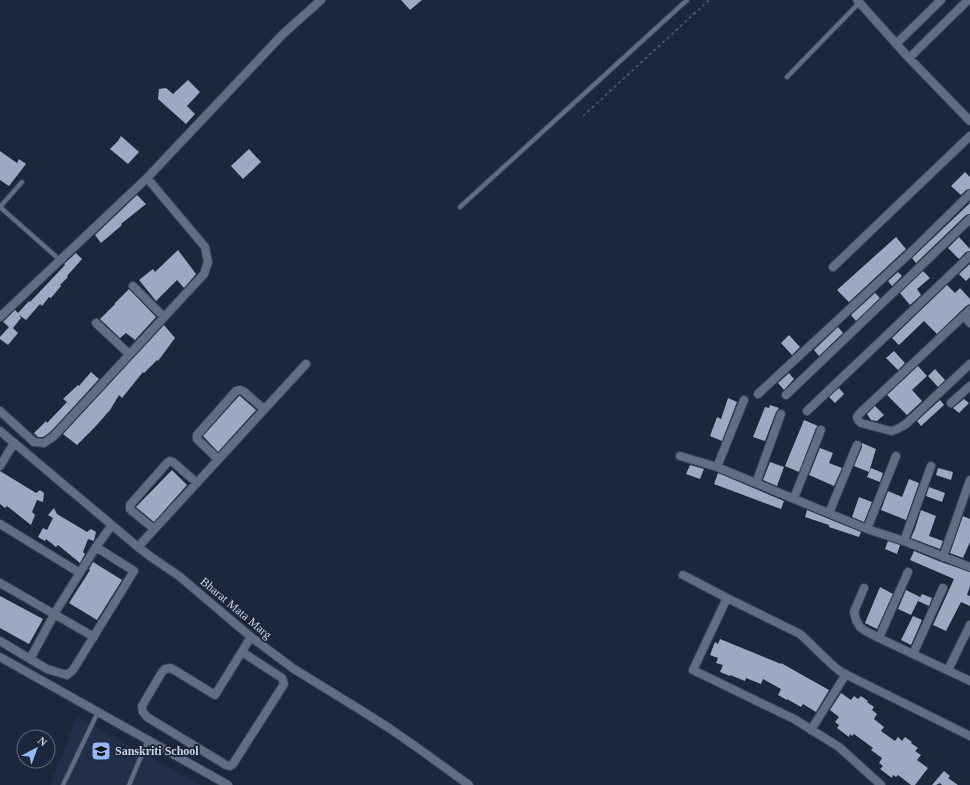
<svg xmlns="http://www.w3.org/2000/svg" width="970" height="785" viewBox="0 0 970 785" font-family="Georgia,serif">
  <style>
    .built { fill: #222f49 }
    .building { fill: #9ca9c3 }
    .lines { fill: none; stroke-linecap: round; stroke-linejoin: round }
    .lane-casing { stroke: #3a4252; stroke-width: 6 }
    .street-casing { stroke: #3a4252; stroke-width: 10 }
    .path { stroke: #565f70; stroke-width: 1.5; stroke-dasharray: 3 3; stroke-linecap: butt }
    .lane { stroke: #616d85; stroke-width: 4 }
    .street { stroke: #616d85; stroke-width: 8 }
    .labels { text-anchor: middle; stroke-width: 4; stroke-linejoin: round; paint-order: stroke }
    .street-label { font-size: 12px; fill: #cbd2df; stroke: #1d273b }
    .poi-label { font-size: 12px; font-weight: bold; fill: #cbd2df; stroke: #1d273b; text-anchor: start }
  </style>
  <rect width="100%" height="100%" fill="#1d273b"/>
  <!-- built -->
  <path class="built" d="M77,717l124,68h-151z"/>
  <!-- building -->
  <path class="building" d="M401,0h21l-12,10z
    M188,80l12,12 -13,14 8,8 -9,10 -28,-25 1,-10 7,-1 7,6z
    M121,136l18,16 -11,12 -18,-15 8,-8z
    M249,149l12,13 -18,17 -12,-13z
    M0,151l17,12 2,-4 7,5 -17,22 -9,-6z
    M965,172l5,5v12l-4,1 -5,5 -10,-9z
    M137,195l9,9 -25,20 1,1 -21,18 -6,-8z
    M970,202v12l-4,1 -50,48 -4,-5 58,-55h-1z
    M896,237l10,12 -57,53 -12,-12z
    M959,237l11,12v2l-4,1 -7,7 -11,-11z
    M178,250l18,24 -12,14 -7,-8 -21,21 -17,-21 14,-11 2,3z
    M76,253l6,6 -15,17 1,1 -8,8 1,1 -10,12 -2,-1 -7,9 -2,-2 -14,16 -7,-5 2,3 -8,10 5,5 -10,12 -8,-6v-2l9,-10 -6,-5 12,-12 3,3 11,-12 1,1 35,-37 -1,-1z
    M970,264v13l-4,4 -7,-7z
    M923,271l7,7 -13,11 4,6 -11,10 -10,-12z
    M898,272l4,4 -10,10 -4,-5z
    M947,285l8,8 5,-5 10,11v5l-4,2 -29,28 -13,-13 -25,24 -7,-7z
    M129,289l27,28 -21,23 -9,-7 -6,5 -20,-19 15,-15v-1z
    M875,293l5,5 -24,23 -5,-6z
    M164,325l11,13 -17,23 -1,-1 -13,13 -1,-1 -21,26 -3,-3 -9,15 -15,17 -18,18 -14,-11z
    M838,327l5,6 -24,23 -5,-6z
    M789,335l11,12 -8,8 -11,-12z
    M894,351l11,12 -7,7 -12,-12z
    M918,366l9,10 -15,14 10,11 -15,14 -20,-20z
    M935,369l10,11 -7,7 -10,-11z
    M91,372l8,7 -44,48 -6,6 -6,4h-5l-4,-4 12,-12 1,2 20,-21 -4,-3 15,-14 1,1z
    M789,373l5,6 -10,11 -6,-7z
    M839,388l5,6 -9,9 -6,-6z
    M239,396h1l16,14 -38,42 -15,-16z
    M728,398l9,4 -15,39 -12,-5 7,-19 4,2z
    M964,399l5,4 -10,10 -6,-5z
    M940,400l4,5 -23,21 -4,-5z
    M770,405l9,3 -3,4 -11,29 -12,-4 12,-30 4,1z
    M875,406l9,9 -7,6 -6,-1 -4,-6z
    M804,420l14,6 -2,2 -17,44 -14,-6z
    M862,443l14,6 -7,23 -15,-6 8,-19z
    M820,448l13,5 -4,10 13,5 -8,18 -25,-11z
    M770,462l14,5 -7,19 -14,-6z
    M690,465l14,4 -4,10 -14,-5z
    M871,468l12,5 -3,9 -13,-5z
    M938,468l15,4 -2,8 -15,-5z
    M172,470l15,15 -33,37 -18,-15z
    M0,471l36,22 4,-3 4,3 -1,9 -6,-2 -5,12 3,3 -4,10 -24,-19 -2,2 -5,-4z
    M718,473l66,28 -3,8 -67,-25z
    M909,479l10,4 -13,37 -25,-10 7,-19 14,6z
    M929,487l16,6 -3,9 -16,-6z
    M859,497l13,5 -8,20 -12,-5z
    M54,508l3,6 30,18 4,-3 5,3 -2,9 -6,-2 -5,13 2,2 -5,9 -22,-18 -2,2 -10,-8 -1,2 -7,-4 5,-9 4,2 6,-12 -5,-3z
    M807,510l54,22 -2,5 -30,-10v-2l-24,-8z
    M921,510l15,6 -7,20 14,5 -3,8 -29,-11 4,-9z
    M963,516l7,3v23l-7,16 -13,-5z
    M888,541l12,4 -3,9 -12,-5z
    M914,551l27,11 29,10v14l-3,9 3,1v10l-9,-4 -15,29 -13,-6 21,-46 -44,-19z
    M93,562l29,18 -25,40 -28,-17 21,-33 -1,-1z
    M880,587l13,7 -16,35 -12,-6z
    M906,590l14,7 -9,18 -13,-6z
    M922,594l10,4 -3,8 -11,-5z
    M0,596l43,23 -14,25 -29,-16z
    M913,616l9,4 -11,25 -10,-5z
    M720,639l61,25v-1l48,27 -13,22 -13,-8 -2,3 -14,-8v1l-9,-5 3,-6 -18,-10 -2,5 -15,-6 -1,3 -15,-6v1l-10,-4 3,-7 -7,-2 2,-5 -8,-3 5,-13 3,2z
    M841,693l10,7 3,-4 4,3 3,-3 7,5 -1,1 7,5 -2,3 5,4 -3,5 10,8 -3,4 14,10 3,-4 4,4 3,-4 7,5 -1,1 7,5 -3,3 6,4 -4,5 11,8 -13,17h-4l-13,-10 -2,2 -3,-2 -1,3 -12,-9 3,-3 -4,-3 3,-5 -11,-8 2,-2 -19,-14 -2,2 -2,-2 -1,3 -12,-9 2,-3 -4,-3 4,-5 -9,-7z
    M944,771l6,5 -2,2 10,7h-16l-2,-2 -4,2h-4z"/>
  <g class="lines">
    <defs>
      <path id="lane" d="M787,77l72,-74
        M0,207l60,53
        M0,207l22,-25
        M460,207l227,-207
        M63,785l35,-73
        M129,785l19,-45"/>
      <path id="street" d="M857,0l52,58 61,63
        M896,44l45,-44
        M909,58l59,-58
        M833,267l137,-131
        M133,286l31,31
        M970,310l-111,104 -2,3 1,3 3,3 30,8c6,-1 10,-4 15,-7l64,-60
        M964,316l6,7
        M0,317l147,-139 136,-144 38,-34
        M96,323l33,31
        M758,394l153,-142 59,-58
        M786,395l184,-176
        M951,403l19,-17
        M0,411l34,31 10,1 9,-6 151,-163 4,-12 -3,-15 -58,-69
        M807,411l163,-155
        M0,431l138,116 13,10 28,19 72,61 43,32 65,40 30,19 26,18 54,39
        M680,456l37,11 150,62 37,12 66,26
        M218,459l-19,-18 -2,-2v-4l39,-44 4,-1 3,1 21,18
        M0,466l14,-23
        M717,467l27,-67
        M756,483l25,-69
        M794,498l27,-68
        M829,513l28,-68
        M0,524l80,49
        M154,529l-22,-18 -2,-2v-4l37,-42 3,-2 3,1 24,21
        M867,529l29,-73
        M904,541l27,-75
        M138,547l168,-183
        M943,557l27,-77
        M683,575l44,23 73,36c14,12 26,27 41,38l129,64
        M0,583l94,54
        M864,588l-10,24 2,8 4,7 4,3 15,8 91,43
        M727,598l-34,72 101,49 45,28 42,38
        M879,638l29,-66
        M0,641l47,28 20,6 6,-5 61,-99 -38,-24 16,-22
        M242,652l40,26 2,6 -51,80 -3,2 -4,-1 -79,-48 -4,-5 -1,-6 20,-34 3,-3 6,-1 44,27 31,-50 5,-8
        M913,654l30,-66
        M0,657l228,128
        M30,659l26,-48 40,-64
        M948,670l22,-45
        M811,730l35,-56"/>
    </defs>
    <!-- lane casing -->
    <use href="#lane" class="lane-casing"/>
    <!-- street casing -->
    <use href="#street" class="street-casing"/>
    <!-- path -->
    <path class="path" d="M583,116l126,-116"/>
    <!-- lane -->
    <use href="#lane" class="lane"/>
    <!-- street -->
    <use href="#street" class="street"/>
  </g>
  <!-- icons -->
  <defs>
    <symbol id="school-square" viewBox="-11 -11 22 22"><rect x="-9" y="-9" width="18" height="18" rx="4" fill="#94b7fd" stroke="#1d273b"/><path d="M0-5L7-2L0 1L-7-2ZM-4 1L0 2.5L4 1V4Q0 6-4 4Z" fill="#111"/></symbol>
  </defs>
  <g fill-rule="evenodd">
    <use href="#school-square" x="90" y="740" width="22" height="22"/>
  </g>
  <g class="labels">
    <!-- street labels -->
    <g class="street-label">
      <text transform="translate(236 608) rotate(40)" y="4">Bharat Mata Marg</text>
    </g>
    <!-- poi labels -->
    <g class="poi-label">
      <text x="115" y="755">Sanskriti School</text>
    </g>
  </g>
  <!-- north arrow -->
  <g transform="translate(36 749) rotate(41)"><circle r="19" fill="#1d273b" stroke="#636b7d"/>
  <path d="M0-3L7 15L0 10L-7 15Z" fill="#94b7fd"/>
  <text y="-6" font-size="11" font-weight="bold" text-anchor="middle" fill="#cbd2df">N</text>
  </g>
</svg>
